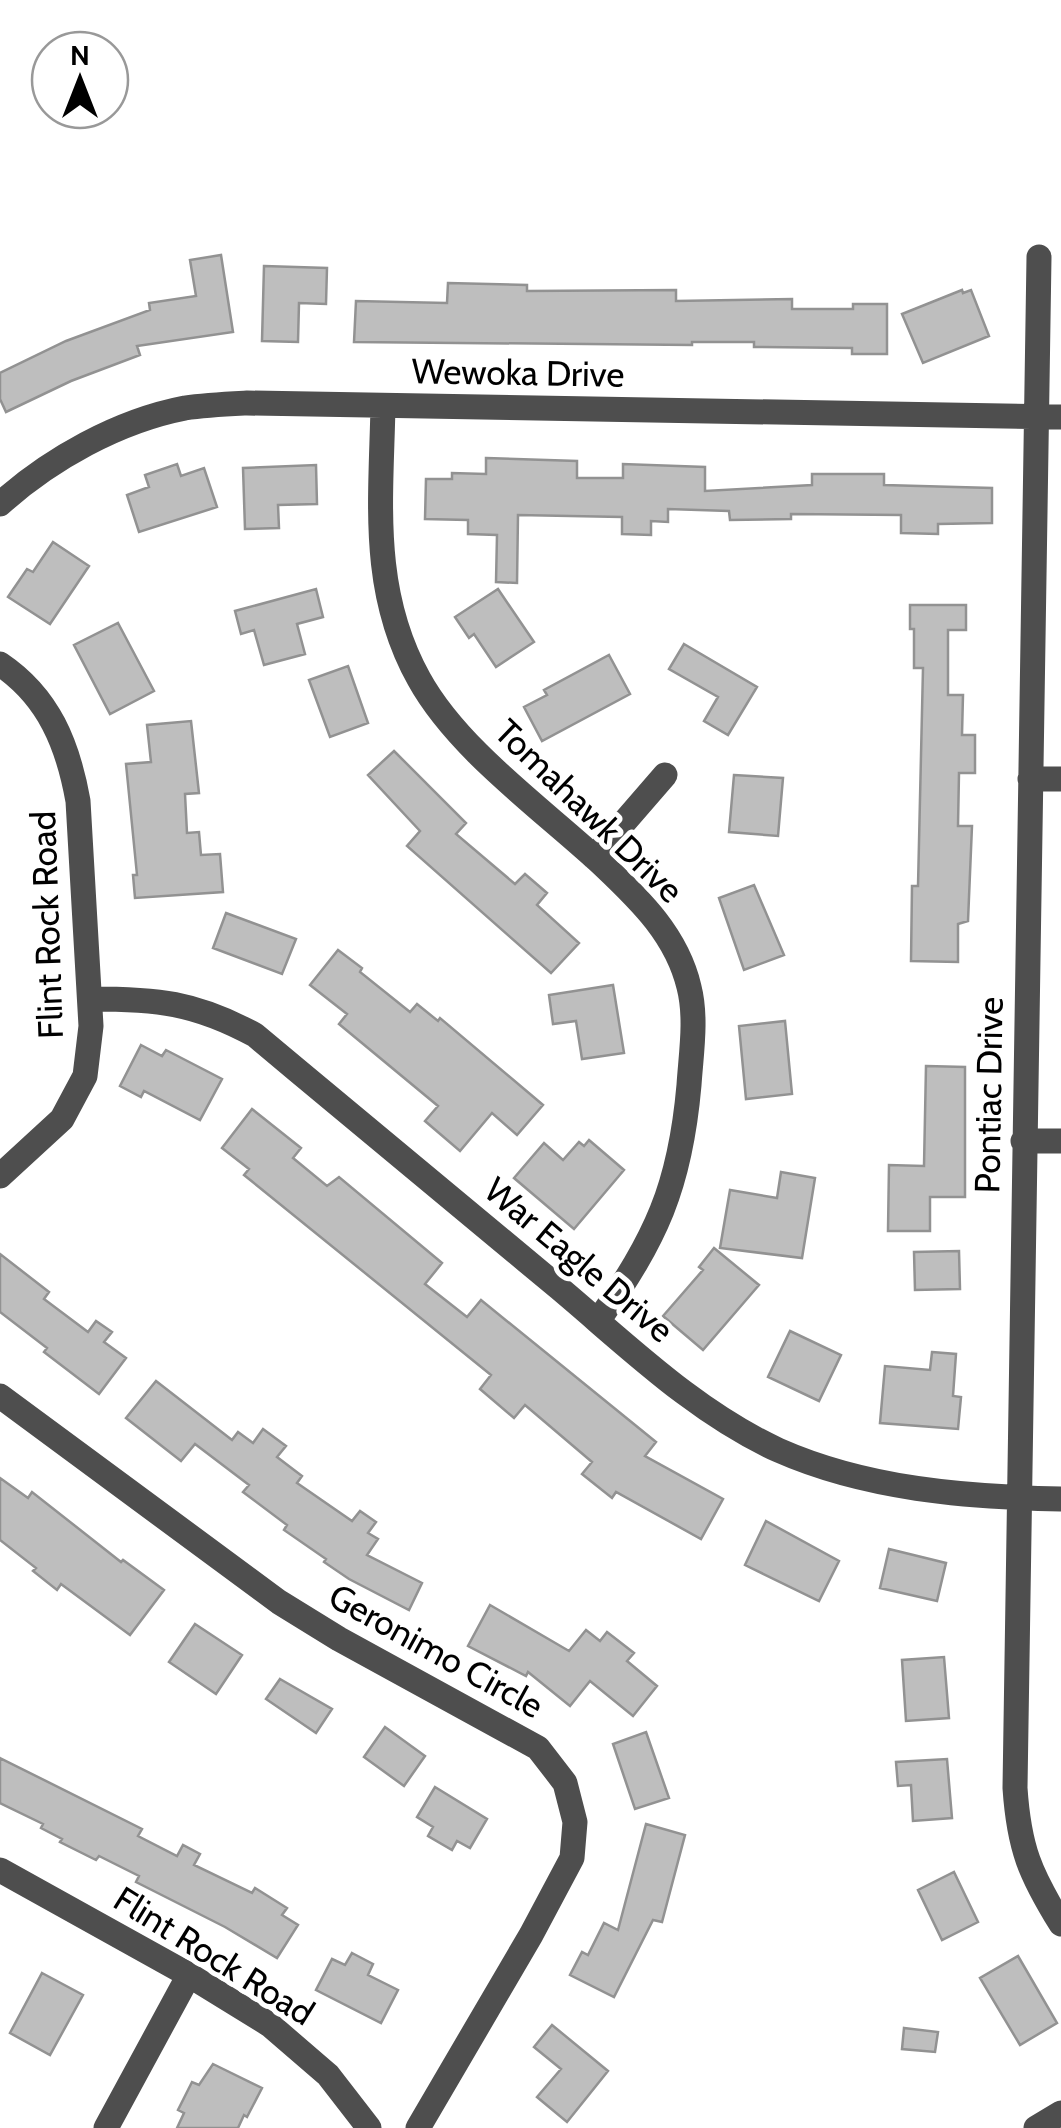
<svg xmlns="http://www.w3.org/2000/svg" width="1061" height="2128" viewBox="0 0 1061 2128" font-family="Cabin,sans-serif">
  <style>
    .building { fill: #bebebe; stroke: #929292; stroke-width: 2.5 }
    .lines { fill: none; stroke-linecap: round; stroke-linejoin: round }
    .minor { stroke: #4e4e4e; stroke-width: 25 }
    .labels { text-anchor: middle; stroke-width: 10; stroke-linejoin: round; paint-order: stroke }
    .street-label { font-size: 35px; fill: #000; stroke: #fff }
  </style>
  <rect width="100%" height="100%" fill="#fff"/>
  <!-- building -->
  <path class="building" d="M221,255l12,77 -96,14 3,9 -69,26 -65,31 -6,-13v-26l66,-32 84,-31 -1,-7 47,-7 -6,-36z
    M264,266l63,2 -1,36 -27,-1 -1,39 -36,-1z
    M448,283l79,2v6l149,-1v11l116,-2v10h61v-5h34v50h-35v-6l-98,-1v-5h-62v3l-338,-3 2,-41 91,2z
    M962,290l1,3 8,-3 18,46 -66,27 -21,-49z
    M486,458l91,3v17h46v-14l82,3v24l107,-6v-11h72v11l108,3v35l-54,1v10l-37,-1v-18l-110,-1v5l-61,1 -1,-9 -61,-2v13l-17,-1v14l-29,-1v-17l-104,-2 -1,68 -21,-1 1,-47 -29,-1v-14l-43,-1 1,-40h26v-6l34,1z
    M177,464l4,12 23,-8 13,39 -78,25 -12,-37 22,-8 -4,-12z
    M316,465l1,39 -39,1 1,23 -34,1 -2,-61z
    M53,542l36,24 -39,58 -42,-27 19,-28 6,3z
    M316,589l7,28 -26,7 8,30 -41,11 -10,-35 -13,4 -6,-23z
    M498,589l36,53 -38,25 -22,-33 -5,4 -14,-21z
    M910,605h56v25h-18v65h15l-1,40h13v38h-16l-1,53h14l-4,95 -10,3v38l-47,-1 1,-75h6l5,-218h-9v-39h-4z
    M118,623l36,68 -44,23 -36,-69z
    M684,644l73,43 -29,48 -24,-14 14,-24 -49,-28z
    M609,655l21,39 -88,47 -18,-34 23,-12 -3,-5z
    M348,666l20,57 -38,14 -21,-57z
    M191,721l8,72 -14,1 2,39 12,-1 2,23 19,-1 3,38 -88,6 -2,-23h4l-11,-111 25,-2 -4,-37z
    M394,751l72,72 -10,11 59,50 10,-10 22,19 -10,12 42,38 -28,30 -144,-127 13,-15 -52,-56z
    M734,775l49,3 -5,58 -49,-4z
    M754,885l30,70 -40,15 -25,-72z
    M226,913l70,26 -14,35 -69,-26z
    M338,950l24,18 -2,4 50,40 7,-8 21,17 2,-3 103,87 -26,30 -25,-22 -32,38 -35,-30 13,-15 -99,-82 8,-10 -37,-29z
    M613,985l11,68 -42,6 -6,-38 -23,3 -4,-29z
    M785,1021l7,73 -46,5 -7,-73z
    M141,1045l21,11 4,-6 56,29 -22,41 -56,-29 -3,6 -21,-11z
    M926,1066l39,1v130h-35v34h-42l1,-66 35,1z
    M252,1109l49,39 -8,10 34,28 12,-9 103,86 -17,21 42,33 14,-17 175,142 -11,14 78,43 -22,40 -85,-47 -4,6 -30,-24 10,-12 -67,-57 -11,13 -34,-29 11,-14 -247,-200 5,-6 -27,-21z
    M589,1140l35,30 -50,59 -60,-51 30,-35 19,17 16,-18 5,4z
    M781,1172l34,6 -13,80 -82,-10 10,-58 47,8z
    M714,1248l45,37 -56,65 -40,-34 40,-46 -4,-3z
    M959,1251l1,38 -45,1 -1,-38z
    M0,1254l49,38 -5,7 44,33 8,-11 16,11 -8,10 22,16 -27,36 -55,-42 3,-4 -47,-36z
    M790,1331l51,24 -22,46 -51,-24z
    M932,1352l24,2 -3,42 8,1 -3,32 -78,-6 5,-57 45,4z
    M156,1381l76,59 6,-8 15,11 10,-14 23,17 -9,11 25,19 -5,7 55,38 8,-10 16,11 -8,11 10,6 -11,16 55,28 -13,27 -60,-31 -25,-17 2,-3 -42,-29 3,-5 -44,-33 6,-7 -54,-41 -14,17 -55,-43z
    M0,1478l28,20 4,-6 89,70 2,-2 41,30 -34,45 -69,-51 -4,6 -24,-19 3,-3 -36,-28z
    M766,1521l73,40 -20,40 -74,-36z
    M889,1549l57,14 -9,38 -57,-13z
    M490,1605l79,46 17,-21 14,11 7,-9 27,21 -7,8 30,25 -24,30 -43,-35 -20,25 -42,-34 -2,4 -58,-30z
    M195,1624l47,31 -26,39 -47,-32z
    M944,1657l5,61 -43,3 -4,-61z
    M280,1679l52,30 -16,24 -50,-34z
    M385,1727l40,29 -21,30 -40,-29z
    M646,1732l23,66 -34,11 -22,-65z
    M0,1758l142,71 -4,7 39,20 6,-11 17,9 -6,11 58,28 3,-5 32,20 -5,7 16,10 -21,33 -52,-31 -89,-45 3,-6 -40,-20 -3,4 -36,-18 2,-3 -21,-11 2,-4 -43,-21z
    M947,1759l5,59 -39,3 -2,-36 -13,1 -2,-24z
    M435,1787l52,32 -17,29 -13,-7 -5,9 -24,-14 5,-9 -16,-10z
    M646,1824l39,11 -23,87 -9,-2 -39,77 -44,-22 12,-23 6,3 16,-32 14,7z
    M954,1872l24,50 -36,18 -24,-50z
    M352,1953l21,11 -5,11 30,15 -17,33 -65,-33 16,-31 13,6z
    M1018,1956l39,67 -37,22 -40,-67z
    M42,1973l41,22 -33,60 -40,-22z
    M552,2025l56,46 -41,51 -30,-25 24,-28 -27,-22z
    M904,2028l34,4 -3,20 -33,-3z
    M213,2064l49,24 -15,29 -3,-2 -6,13h-61l7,-15 -6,-3 14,-28 7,3z"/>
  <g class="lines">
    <!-- minor -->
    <path class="minor" d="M1039,257l-24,1531c4,60 15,86 46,136
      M383,406c-2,96 -13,185 36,273 39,71 125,131 185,187 37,35 73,70 85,121 8,31 2,67 0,98 -9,103 -33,153 -91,236
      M0,504c50,-45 118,-83 185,-96 20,-3 42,-4 62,-5l814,14
      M0,664c49,33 68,81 78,137l13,225 -6,50 -23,43 -62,57
      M1030,779h31
      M594,857l71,-82
      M90,999c67,0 104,3 165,36 101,85 203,169 304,253 69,58 136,124 219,162 88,39 188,47 283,49
      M1023,1141h38
      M0,1396l279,206 60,37 199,109 27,35 10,39 -3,36 -41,77 -113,193
      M0,1870l189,105 81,50 58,50 41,53
      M106,2128l83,-153
      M1036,2128l25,-15"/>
  </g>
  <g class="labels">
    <!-- street labels -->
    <g class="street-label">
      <text transform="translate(518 373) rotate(1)" y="12">Wewoka Drive</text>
      <text transform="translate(589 811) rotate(44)" y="12">Tomahawk Drive</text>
      <text transform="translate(47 925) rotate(-92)" y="12">Flint Rock Road</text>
      <text transform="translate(989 1095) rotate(-89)" y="12">Pontiac Drive</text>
      <text transform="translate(579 1260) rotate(40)" y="12">War Eagle Drive</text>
      <text transform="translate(436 1651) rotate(29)" y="12">Geronimo Circle</text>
      <text transform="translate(214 1956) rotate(32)" y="12">Flint Rock Road</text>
    </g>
  </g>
  <!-- north arrow -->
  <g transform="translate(80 80)"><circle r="48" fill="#ffffff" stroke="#999999" stroke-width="2.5"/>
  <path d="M0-8L18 38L0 25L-18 38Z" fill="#000000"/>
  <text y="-15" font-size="28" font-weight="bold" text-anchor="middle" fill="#000000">N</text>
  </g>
</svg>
